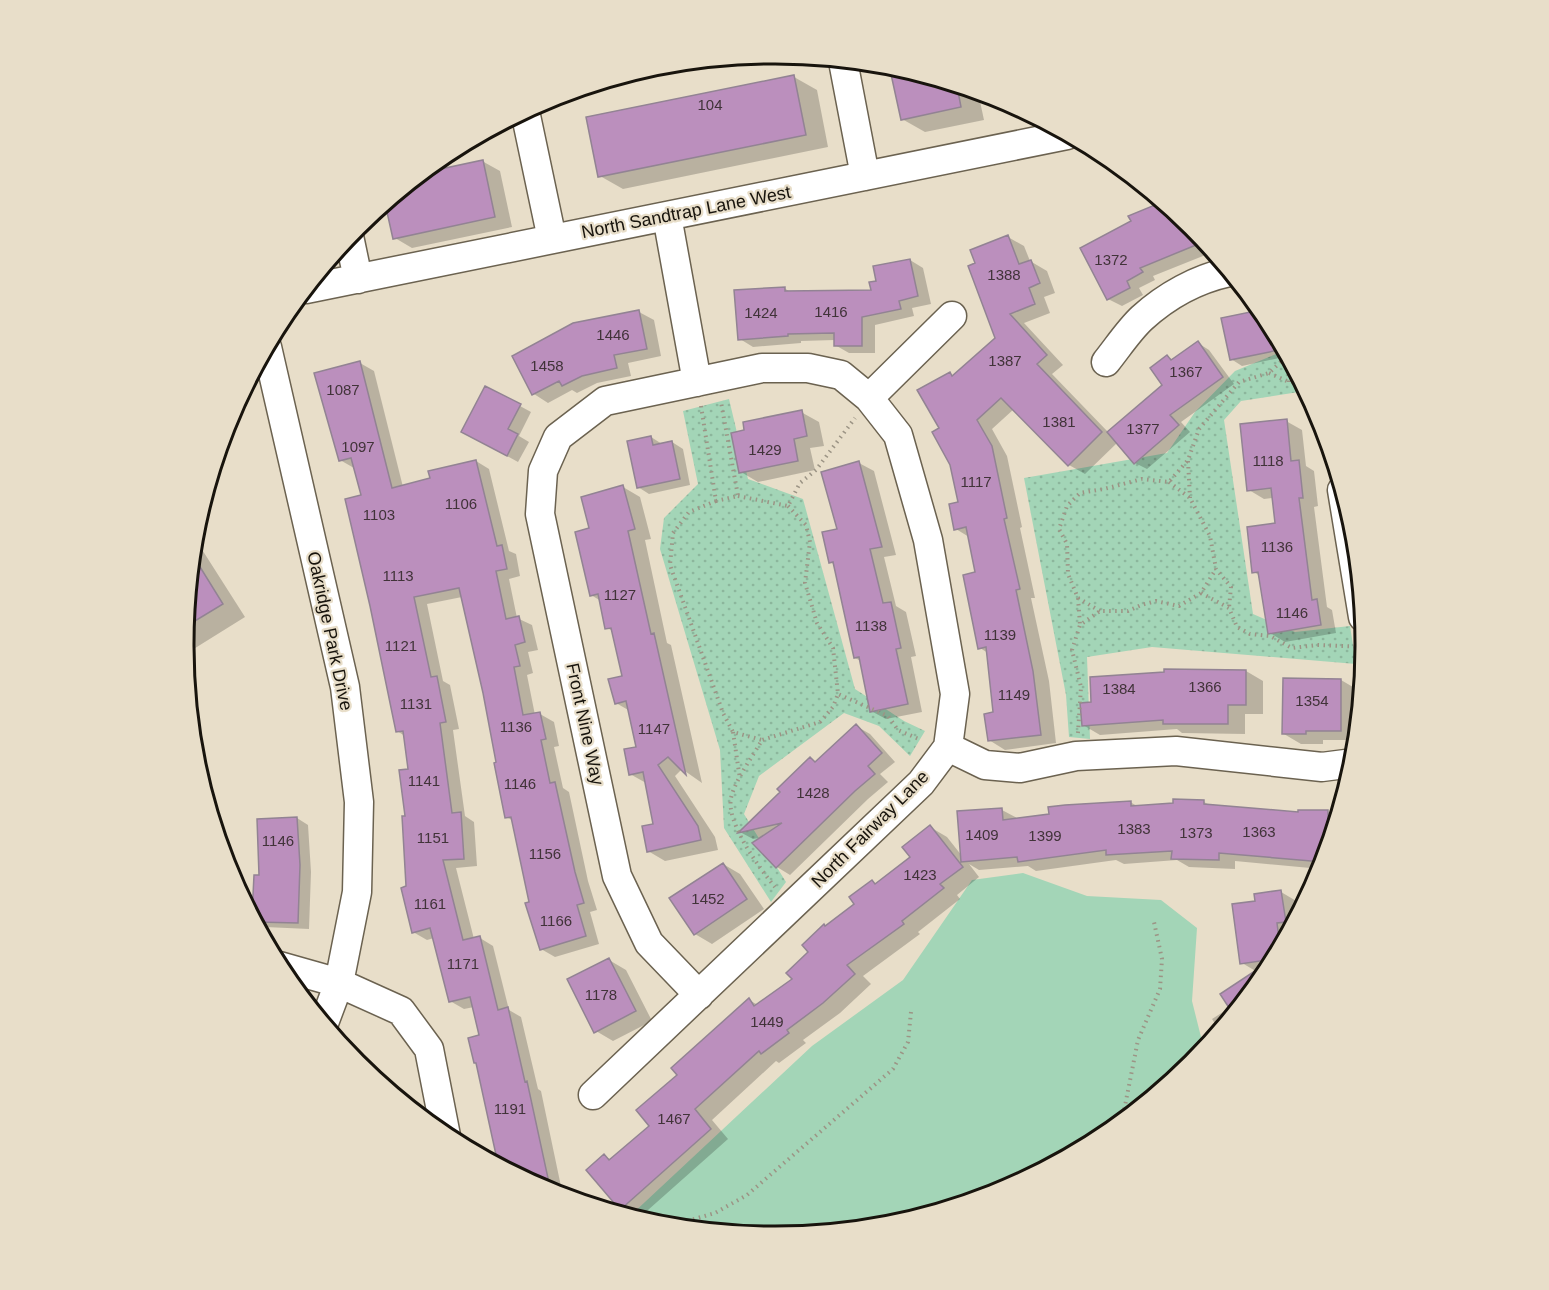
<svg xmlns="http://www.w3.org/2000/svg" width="1549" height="1290" viewBox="0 0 1549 1290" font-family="Helvetica,sans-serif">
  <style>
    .grass { fill: #a3d5b7 }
    .park { fill: url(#park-dots) }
    .shadow { fill: #0003 }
    .building { fill: #bb8fbd; stroke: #928393; stroke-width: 1.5 }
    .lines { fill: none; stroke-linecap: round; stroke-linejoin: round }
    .minor-casing { stroke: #6b6250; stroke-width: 31 }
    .path { stroke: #9c9485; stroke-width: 4; stroke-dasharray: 1.5 4.5; stroke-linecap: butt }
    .minor { stroke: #fff; stroke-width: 28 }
    .labels { text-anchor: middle; stroke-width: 4.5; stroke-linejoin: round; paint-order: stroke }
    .number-label { font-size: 15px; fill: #413339 }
    .street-label { font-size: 18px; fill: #18140d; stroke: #e8dec9 }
    .rim { fill: none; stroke: #18140d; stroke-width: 3 }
  </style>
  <defs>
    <pattern id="park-dots" width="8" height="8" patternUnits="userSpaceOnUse" patternTransform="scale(1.5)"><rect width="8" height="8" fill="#a3d5b7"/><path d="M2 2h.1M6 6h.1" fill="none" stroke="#8cb69c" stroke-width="1.8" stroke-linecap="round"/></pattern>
  </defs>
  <rect width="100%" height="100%" fill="#e8dec9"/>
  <!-- grass -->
  <path class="grass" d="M1023,873l64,23 74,4 36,28 -5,73 12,48 -12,14 -89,74 -103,54 -111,34 -115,11 -115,-11 -29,-9 182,-170 91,-66 69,-100z"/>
  <!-- park -->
  <path class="park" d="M1276,336l29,55 -64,10 -17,19 29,194 42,18 55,-6 6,38 -204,-17 -65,10 3,82 -21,-2 -3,-42 -42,-217 143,-25 28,-41 40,-41 41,-17z
    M729,399l19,80 55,20 52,190 49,32 21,10 -15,25 -31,-30 -35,-13 -85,63 -15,38 42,68 -15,20 -47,-74 -4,-78 -60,-201 4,-31 34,-34 -15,-73z"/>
  <!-- shadow -->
  <path class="shadow" d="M891,66l87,26 6,28 -59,12 -23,-13z
    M794,77l23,13 11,57 -205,42 -23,-13z
    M482,161l18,10 12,56 -100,21 -17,-10z
    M1163,203l30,24 20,25 -60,24 2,4 -16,8 4,7 -21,11 -14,-7z
    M1008,237l16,9 6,15 17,10 8,22 -11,4 6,16 -26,10 39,42 -11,9 56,58 56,-47 3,-28 7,3 24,-17 11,7 25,34 -53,38 9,10 -43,37 -12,-6 -17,-21 -33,32 -16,-9 -55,-56 -22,20 15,27 15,71 -2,1 15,70h-4l18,83 7,62 -51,7 -16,-10 6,-26 -7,-61 -8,-5 -3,-74 -8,-37 -13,-8 4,-26 -8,-38 -11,-36 9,-55 5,2 42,-38z
    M910,260l13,8 8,36 -19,4 2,8 -39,9v28h-26l-14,-8v-5l-34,1v2l-48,4 -13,-8 44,-51 8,5 80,-1 6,-10z
    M1261,311l21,36 2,10 -42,9 -11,-7 -8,-40z
    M639,312l15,8 7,36 -33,7 3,13 -34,7 -20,10 -5,-3 -24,13 -14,-9 -20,-38z
    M360,363l14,8 29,116 29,-7 44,-19 13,8 20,82 7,3 4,22 -11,3 8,39 15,7 6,25 -10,2 5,21 -6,2 8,40 5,-1 14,8 5,24 -5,1 9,41 6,4 19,89 9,29 -7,2 9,32 -44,13 -14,-8 -27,-128 -8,-4 -22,-124 -22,-96 -35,7 16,77 7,4 9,44 -6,1 12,86 9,6 3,44 -21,2 18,71 6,-1 13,8 16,64 12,7 17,72 3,2 22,105 -15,-5 -48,-26 -22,-102 3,-27 -7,-29 -10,2 -14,-8 -16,-63 -7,2 -14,-8 -6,-115 2,-47 -4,-34 -8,-5 -50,-231 15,-4 -8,-28 -14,-8z
    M520,406l11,6 -12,24 10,6 -11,20 -44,-24z
    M801,412l18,10 5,24 -14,2 5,22 -57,12 -17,-10z
    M1286,421l16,9 4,36 8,5 4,35 -4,1 13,100 5,3 4,23 -51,9 -15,-9 -10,-57 -6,-4 22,-47 -3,-27 -9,1 -15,-9z
    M651,437l11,7 10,-2 11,7 7,36 -41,9 -11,-7z
    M859,463l15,8 22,84 -12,2 12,49 10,6 10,44 -5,1 11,55 -36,7 -15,-8 -10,-50 -6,-3 -20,-93 -5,-3z
    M623,487l17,10 11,42 -6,1 22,103 4,2 31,138 -20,-14 -7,7 40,61 3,13 -53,11 -17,-10 7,-26 -9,-42 -16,-9 7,-26 -7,-37 -14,-8 7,-26 -10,-46 -6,-3 -6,-27 -10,-6v-65z
    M194,537l51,80 -61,38v-10z
    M1246,671l17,10v33h-18v20l-63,-1 -5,-4 -77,6 -17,-10 10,-22z
    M1341,680l17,10 -2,50h-33v4h-22l-17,-10z
    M856,726l14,8 25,28 -15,12 8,8 -20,17 -78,76 -13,-8 -13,-30 -11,2 -13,-7 42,-40 28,-33 6,3z
    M1130,802l9,5 65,-5 7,4 89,7 28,-1 9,5 -16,52 -86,-8v8l-46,-2 -12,-7 -53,4 -8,-4 -80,11 -8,-5 -49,4 -10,-6 10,13 -22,18 3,4 -42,33 2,2 -57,42 8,8 -31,29 -37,27 3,3 -27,20 -3,-2 -64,59 16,19 -89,79 -18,-9 -17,-53 8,4 39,-34 29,-51 69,-75 9,5 36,-26 31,-52 31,-23 16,-22 5,3 35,-28 18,-30 17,10 15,19 40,-46 17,9z
    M297,818l11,7 3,47 -2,57 -44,-2 -9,-5 -3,-4 2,-41h6z
    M723,864l17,10 24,35 -52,35 -17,-10z
    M1281,892l17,10 2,8 -33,62 -8,1 -17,-10 15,-61z
    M609,960l17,10 26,51 -39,20 -17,-10z
    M1257,984l-38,46 -7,-11 19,-12z"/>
  <!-- building -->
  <path class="building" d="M889,65l68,21 4,21 -60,13z
    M794,75l12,60 -208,42 -12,-60z
    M483,160l12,57 -102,22 -8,-36 37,-30z
    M1162,202l25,21 9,22 -56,23 3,4 -16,9 3,7 -23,12 -27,-52 51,-27 -3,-5z
    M1008,235l11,29 12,-4 9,23 -11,5 6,16 -25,10 37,41 -10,9 65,68 -34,34 -67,-68 -24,22 15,26 15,72 -3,1 16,70 -4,1 17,81 8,64 -53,6 -4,-27 9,-2 -7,-65 -8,2 -15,-74 12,-3 -9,-45 -12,3 -5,-26 9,-2 -8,-37 -18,-33 7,-4 -22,-38 33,-18 2,4 43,-38 -27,-72 7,-3 -5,-13z
    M910,259l8,37 -19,5 2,8 -39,8v29h-28v-13l-46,1v2l-50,4 -4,-50 51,-3v4l86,-1 -2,-8 7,-1 -3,-15z
    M639,310l8,39 -33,6 3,13 -35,8 -20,10 -3,-5 -27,14 -20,-39 61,-33z
    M1260,310l7,8 7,33 -44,9 -9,-42z
    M1198,341l25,36 -53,38 9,10 -45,39 -27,-32 55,-47 -12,-17 17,-13 4,5z
    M360,361l32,127 38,-10 -2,-7 48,-11 21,86 5,-1 5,24 -11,2 10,48 13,-3 6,26 -10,3 5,21 -6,1 9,48 17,-3 6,27 -5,1 9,43 5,-1 20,90 9,31 -7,2 9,31 -46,14 -15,-47 4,-1 -18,-85 -6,1 -11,-55 2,-1 -13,-69 -24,-105 -45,9 17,80 6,-1 9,46 -6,1 12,90 9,-1 3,47 -21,1 20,80 17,-4 18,74 10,-3 17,75 2,-1 24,111 -53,-28 -22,-101h-2l-6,-25 11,-3 -9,-38 -21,5 -19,-74 -18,5 -11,-45 5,-2 -4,-70h3l-6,-46 9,-1 -5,-38 -7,1 -26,-126 -25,-107 16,-4 -10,-37 -12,3 -25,-88z
    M485,386l36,18 -13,25 10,5 -11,22 -46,-24z
    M802,410l5,26 -13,3 4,22 -59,12 -8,-40 13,-3 -1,-8z
    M1287,419l4,42 8,-1 4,38h-4l13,102 5,-1 4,26 -53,9 -10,-62 -6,1 -5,-46 28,-4 -4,-35 -24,3 -7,-67z
    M651,436l2,9 19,-4 8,38 -43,9 -10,-47z
    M859,461l23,86 -12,2 13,54 8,-1 10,46 -5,1 12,55 -38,8 -11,-55 -5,1 -21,-96 -4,1 -7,-31 15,-3 -16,-57z
    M623,485l12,44 -7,2 23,103 3,-1 32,142 -18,-18 -10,8 40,61 3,14 -54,12 -5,-26 11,-2 -10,-52 -14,3 -5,-26 12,-2 -10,-46 -11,3 -7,-25 14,-3 -11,-48 -6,1 -7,-35 -8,2 -15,-64 14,-4 -8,-31z
    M192,554l31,50 -38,23 3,-23z
    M1164,669l82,1v35h-18v19h-65v-4l-81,6 -2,-23 11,-1 -1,-25 74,-5z
    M1283,678l58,1v52h-35v3h-24z
    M856,724l26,29 -14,13 7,8 -20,17 -79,77 -24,-25 30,-20 -44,10 42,-41 -3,-3 33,-32 5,5z
    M1173,799l31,1v4l94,8v-2h30v10h8l-13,42 -104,-9v7l-48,-1 1,-8 -66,4v-5l-88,12 -1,-5 -56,5 -4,-51 45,-3 1,12 46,-6 -1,-7 17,-2 66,-4v5l42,-3z
    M297,817l3,48 -2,58 -42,-1 -4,-7 2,-40h5l-2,-56z
    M930,825l33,42 -23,17 4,4 -42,33 2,3 -57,41 8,9 -32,29 -36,27 2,3 -28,21 -2,-3 -64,58 16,20 -91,81 -34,-40 18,-16 5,6 40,-34 -13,-16 41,-35 -6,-7 78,-70 5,8 38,-27 -6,-6 22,-21 -6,-7 22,-21 1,2 29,-22 -5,-7 23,-17 3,4 35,-27 -8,-10z
    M723,863l24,36 -53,36 -25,-37z
    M1281,890l5,32 -9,1 3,24 -6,12 -34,5 -8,-60 23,-3 -1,-7z
    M609,958l27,53 -42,22 -27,-54z
    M1270,961l2,2 -6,11 -33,40 -13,-20z"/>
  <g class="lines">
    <defs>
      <path id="minor" d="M843,61l22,115
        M525,111l27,128
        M667,216l30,166
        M349,236l9,43
        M306,289l761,-154
        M267,347l78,340 14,115 -2,90 -18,91 -15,40
        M1106,362c12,-15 23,-32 36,-44 24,-22 55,-39 87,-46
        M869,398l83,-82
        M1342,490l21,127
        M948,747l37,18 35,3 56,-12 100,-5 146,16 31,-4
        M279,966l60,17 62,28 28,38 17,87
        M593,1095l328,-312 27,-36 7,-53 -27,-154 -30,-105 -29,-37 -28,-23 -33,-7h-46l-157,33 -47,36 -15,34 -3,43 77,362 32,67 50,52"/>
    </defs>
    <!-- minor casing -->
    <use href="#minor" class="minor-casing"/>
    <!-- path -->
    <path class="path" d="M1269,373l20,9 11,-1
      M1289,382v-22
      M701,406l15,95 22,-5 -17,-94
      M1188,461l2,37
      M1169,482l21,16 20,38 6,33 15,18 -2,21
      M738,496l50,10 12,-23 16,-13 39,-52
      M716,501l-27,11 -16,21 -3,32 53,148 10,19 29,8
      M788,506l18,19 4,17 -5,41 12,40 16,25 5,46 50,22 10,14 23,10
      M1201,593l28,15 8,19 13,7 20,2 22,12 25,-3 48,2
      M1078,598l2,27
      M1100,611l-22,-13 -10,-24 -1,-30 -8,-15 8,-23 13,-13 24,-4 38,-10 27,3 19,-22 11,-31 40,-47 30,-9 18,-17
      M733,732l7,47
      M1078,733l3,-46 -9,-37 8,-25 20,-14h28l13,-6 15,-4 23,5 22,-13 15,-24
      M775,887c-15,-18 -49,-64 -44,-89 4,-18 22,-42 31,-58l58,-18 13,-15 5,-13
      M1122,1121l16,-81 22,-51 2,-30 -8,-37
      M670,1226l45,-13 32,-18 146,-126 15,-27 3,-30"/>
    <!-- minor -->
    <use href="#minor" class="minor"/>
  </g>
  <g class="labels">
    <!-- number labels -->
    <g class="number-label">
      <text x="710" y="110">104</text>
      <text x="1111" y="265">1372</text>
      <text x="1004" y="280">1388</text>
      <text x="831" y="317">1416</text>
      <text x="761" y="318">1424</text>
      <text x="613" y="340">1446</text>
      <text x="1005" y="366">1387</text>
      <text x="547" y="371">1458</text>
      <text x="1186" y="377">1367</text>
      <text x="343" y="395">1087</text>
      <text x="1059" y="427">1381</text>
      <text x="1143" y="434">1377</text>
      <text x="358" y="452">1097</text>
      <text x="765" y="455">1429</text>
      <text x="1268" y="466">1118</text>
      <text x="976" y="487">1117</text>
      <text x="461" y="509">1106</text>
      <text x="379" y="520">1103</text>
      <text x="1277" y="552">1136</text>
      <text x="398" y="581">1113</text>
      <text x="620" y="600">1127</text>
      <text x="1292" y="618">1146</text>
      <text x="871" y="631">1138</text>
      <text x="1000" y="640">1139</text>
      <text x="401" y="651">1121</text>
      <text x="1205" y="692">1366</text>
      <text x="1119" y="694">1384</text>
      <text x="1014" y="700">1149</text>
      <text x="1312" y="706">1354</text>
      <text x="416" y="709">1131</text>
      <text x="516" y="732">1136</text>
      <text x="654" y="734">1147</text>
      <text x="424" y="786">1141</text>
      <text x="520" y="789">1146</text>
      <text x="813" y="798">1428</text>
      <text x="1134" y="834">1383</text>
      <text x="1259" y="837">1363</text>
      <text x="1196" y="838">1373</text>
      <text x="982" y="840">1409</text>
      <text x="1045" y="841">1399</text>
      <text x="433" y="843">1151</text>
      <text x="278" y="846">1146</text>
      <text x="545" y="859">1156</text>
      <text x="920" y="880">1423</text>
      <text x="708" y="904">1452</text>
      <text x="430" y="909">1161</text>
      <text x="556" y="926">1166</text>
      <text x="463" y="969">1171</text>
      <text x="601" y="1000">1178</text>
      <text x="767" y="1027">1449</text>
      <text x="510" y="1114">1191</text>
      <text x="674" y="1124">1467</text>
    </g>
    <!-- street labels -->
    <g class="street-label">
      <text transform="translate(686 212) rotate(-11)" y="6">North Sandtrap Lane West</text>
      <text transform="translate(330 631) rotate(78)" y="6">Oakridge Park Drive</text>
      <text transform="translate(585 724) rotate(78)" y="6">Front Nine Way</text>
      <text transform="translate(870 829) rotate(-45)" y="6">North Fairway Lane</text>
    </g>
  </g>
  <!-- crop -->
  <path d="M0 0H1549V1290H0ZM774 64H775A580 580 0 0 1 1355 644V646A580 580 0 0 1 775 1226H774A580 580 0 0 1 194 646V644A580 580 0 0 1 774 64Z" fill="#e8dec9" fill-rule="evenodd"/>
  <path class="rim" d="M774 64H775A580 580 0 0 1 1355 644V646A580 580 0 0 1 775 1226H774A580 580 0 0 1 194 646V644A580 580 0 0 1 774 64Z"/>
</svg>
